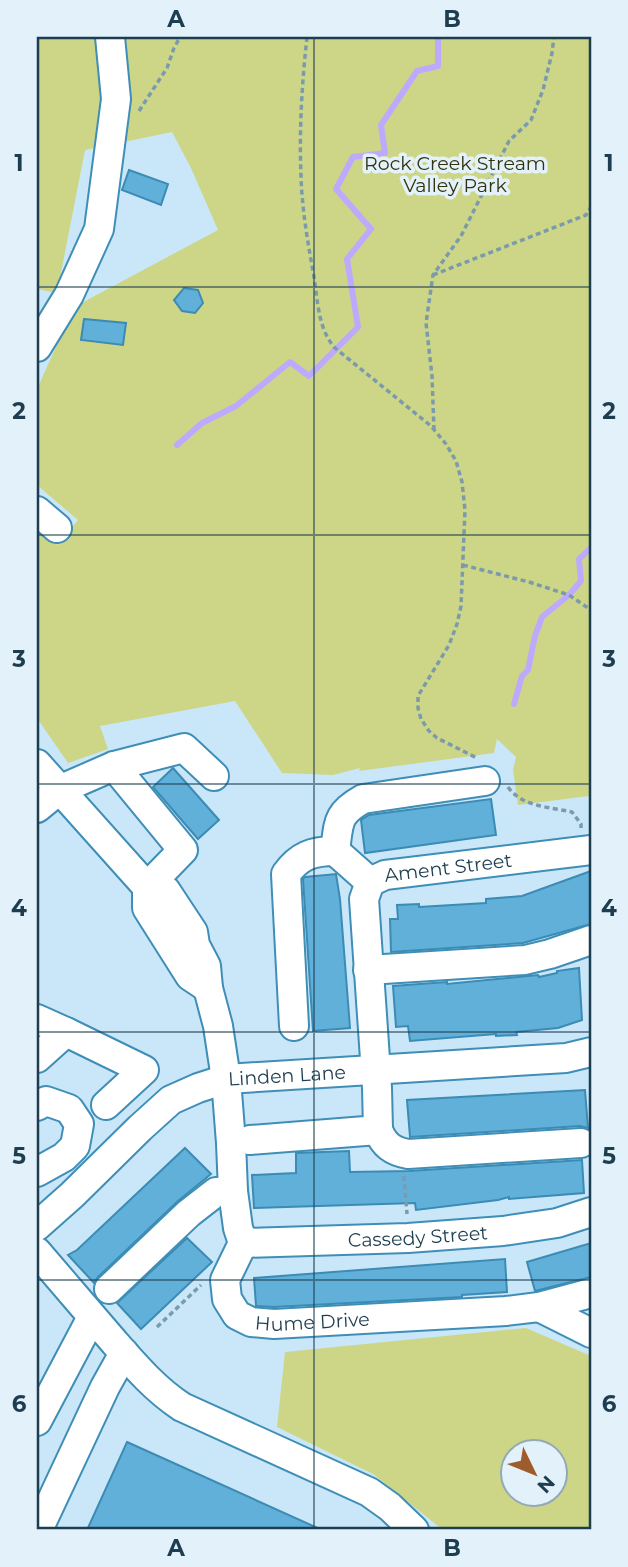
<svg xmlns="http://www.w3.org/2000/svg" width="628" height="1567" viewBox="0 0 628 1567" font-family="Montserrat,sans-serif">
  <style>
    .green { fill: #cdd687; fill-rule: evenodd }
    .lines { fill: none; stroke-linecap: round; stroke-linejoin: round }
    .stream { stroke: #bdaafc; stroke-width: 6 }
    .building { fill: #61b0da; stroke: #3b8bb4; stroke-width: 2 }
    .minor-casing { stroke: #3e8eb7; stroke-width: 32 }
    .path { stroke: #7b9aac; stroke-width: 3.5; stroke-dasharray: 5 3.5; stroke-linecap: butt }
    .minor { stroke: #fff; stroke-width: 28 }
    .grid { fill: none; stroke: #1d3e50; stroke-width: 2; stroke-opacity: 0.55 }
    .labels { text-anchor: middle; stroke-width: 7; stroke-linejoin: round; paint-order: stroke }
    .park-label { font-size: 19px; fill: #30330c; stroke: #e3f1fa }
    .street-label { font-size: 19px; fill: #1d3e50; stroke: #e3f1fa }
    .neatline { fill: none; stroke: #1d3e50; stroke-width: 2.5 }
    .grid-label { font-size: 23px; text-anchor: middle; font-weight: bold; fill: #1d3e50 }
  </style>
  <rect width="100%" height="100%" fill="#c9e7f8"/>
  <!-- green -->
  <path class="green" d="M37,37h554v755l-2,4 -71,9 -5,-35 3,-13 -19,-18 -3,14 -135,18 1,-3 -27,7 -51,-2 -47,-72 -135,25 8,23 -40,14 -31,-45v-190l21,17 20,-25 -41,-35v-96l37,-82 144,-77 -27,-62 -19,-36 -87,18 -28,143 -20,-4z
    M526,1328l65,28v174h-148l-70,-56 -96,-47 8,-75zM512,1452h42v42h-42z"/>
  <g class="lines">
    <!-- stream -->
    <path class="stream" d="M177,445l25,-22 34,-17 54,-44 19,14 49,-49 -11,-68 24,-30 -35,-40 17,-32 32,-4 -4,-28 36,-54 21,-5v-29
      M514,704l8,-28 6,-6 7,-34 7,-19 27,-22 12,-14 -2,-22 12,-11"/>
  </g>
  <!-- building -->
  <path class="building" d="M129,170l39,14 -7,21 -39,-15z
    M184,288l14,2 5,13 -8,10 -13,-2 -8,-11z
    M84,319l42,4 -3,22 -42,-5z
    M173,768l46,52 -21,19 -45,-52z
    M491,799l5,36 -131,18 -4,-33 8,-5z
    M591,871v53l-68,19 -132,9 -1,-33h8l-1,-14 22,-1v3l67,-4v-4l36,-3z
    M336,874l4,25 10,129 -37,3 -10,-152 2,-2z
    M579,968l3,52 -24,8 -42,4 1,3 -21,1v-2l-86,7 -2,-15 -12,1 -3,-41 54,-4v2l91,-9 1,2 18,-4v-2z
    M585,1090l3,38 -8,-2 -170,11 -3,-37z
    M185,1148l26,26 -33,27 -80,76 -4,6 -26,-28 9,-5z
    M349,1151l1,21 59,-1 173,-11 2,33 -75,6v-2l-11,3 -82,10 -1,-7 -161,5 -2,-33 44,-2v-20z
    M187,1238l25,24 -71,67 -24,-26z
    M591,1243v34l-56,14 -8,-29z
    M505,1259l2,33 -45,3v2l-188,10 -18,-1 -2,-28z
    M127,1442l195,88h-235z"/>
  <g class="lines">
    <defs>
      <g id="minor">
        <path d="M37,347l32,-52 30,-66 17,-130 -6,-62"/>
        <path d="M37,511l20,17"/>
        <path id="s1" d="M37,764l110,123 19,4 27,41 2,13 11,21 2,22 10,38 8,53 5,64 2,48 5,37 5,15 -18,37 2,19 10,16 14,7 23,2 232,-13 33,-4 52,-14"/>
        <path d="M114,766l69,84 -36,37"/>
        <path d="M37,808l22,-18 55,-24 70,-18 30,28"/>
        <path d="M370,882l-35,-31c4,-28 1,-37 28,-52l122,-18"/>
        <path d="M147,887v21l43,68 18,12"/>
        <path d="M368,970l157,-10 25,-6 41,-14"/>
        <path d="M37,1019l29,13"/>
        <path d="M294,1026l-8,-152c13,-18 26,-23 49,-23"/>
        <path d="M37,1058l29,-26 78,38 -38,35"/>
        <path d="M37,1106l9,-5 23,8 10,15 -4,22 -11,11 -27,15"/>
        <path d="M378,1130c6,15 14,21 30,24l173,-11"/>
        <path id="s2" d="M250,1140l128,-10 -1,-42 -13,-189 6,-17 15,-7 206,-25"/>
        <path id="s3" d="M37,1226l35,-31 68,-67 31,-28 27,-12 28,-9 340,-21 25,-6"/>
        <path id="s4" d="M243,1243l165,-5 95,-7 54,-8 34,-11"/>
        <path d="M37,1252c26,30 52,61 78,91 21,24 41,47 67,64l187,85 21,15 24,23"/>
        <path d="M109,1289l80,-76 27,-21 17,-1"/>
        <path d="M539,1307l52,26"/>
        <path d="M37,1421l55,-104"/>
        <path d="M38,1530l67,-143 19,-34"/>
      </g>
    </defs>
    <!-- minor casing -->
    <use href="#minor" class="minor-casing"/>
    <!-- path -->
    <path class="path" d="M307,37c-5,46 -8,92 -6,139 1,34 7,68 13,101 4,25 4,52 21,71l96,78 15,18 10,17 6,21 3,28 -4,96 -4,18 -8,21 -31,51v12l3,11 8,12 8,7 40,20
      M139,111l28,-43 7,-20 6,-11
      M433,275l153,-60 5,-8
      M434,430l-2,-54 -6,-53 7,-48 28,-39 48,-95 22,-21 12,-30 9,-37 2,-16
      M463,565l66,17 40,13 22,15
      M508,787c14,20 42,20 64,25l9,12v4
      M404,1176l3,38
      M157,1327l44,-42"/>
    <!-- minor -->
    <use href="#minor" class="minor"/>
  </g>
  <!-- grid -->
  <path class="grid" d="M314,37v1493M37,287h554M37,535h554M37,784h554M37,1032h554M37,1280h554"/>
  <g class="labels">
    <!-- park labels -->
    <g class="park-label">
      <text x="455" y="170">Rock Creek Stream<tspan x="455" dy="22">Valley Park</tspan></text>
    </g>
    <!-- street labels -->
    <g class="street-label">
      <text dy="7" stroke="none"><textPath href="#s2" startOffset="458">Ament Street</textPath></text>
      <text dy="7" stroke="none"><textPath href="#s3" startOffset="304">Linden Lane</textPath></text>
      <text dy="7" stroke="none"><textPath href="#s4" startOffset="175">Cassedy Street</textPath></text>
      <text dy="7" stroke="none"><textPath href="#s1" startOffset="707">Hume Drive</textPath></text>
    </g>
  </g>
  <!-- border -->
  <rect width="628" height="1567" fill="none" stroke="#e3f1fa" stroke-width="77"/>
  <!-- north arrow -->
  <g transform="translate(534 1473) rotate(133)"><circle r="33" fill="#e3f1fa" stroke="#94a9b6" stroke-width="2"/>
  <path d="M0-5L12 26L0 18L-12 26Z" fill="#9e5b2b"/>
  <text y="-10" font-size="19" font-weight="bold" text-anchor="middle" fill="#1d3e50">N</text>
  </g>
  <rect x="38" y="38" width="552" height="1490" class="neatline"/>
  <g class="grid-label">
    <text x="176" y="27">A</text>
    <text x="452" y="27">B</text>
    <text x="19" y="171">1</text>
    <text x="609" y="171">1</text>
    <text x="19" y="419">2</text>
    <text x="609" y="419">2</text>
    <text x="19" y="667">3</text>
    <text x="609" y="667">3</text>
    <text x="19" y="916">4</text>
    <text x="609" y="916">4</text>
    <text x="19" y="1164">5</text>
    <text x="609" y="1164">5</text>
    <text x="19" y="1412">6</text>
    <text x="609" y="1412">6</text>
    <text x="176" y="1556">A</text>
    <text x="452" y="1556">B</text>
  </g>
</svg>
